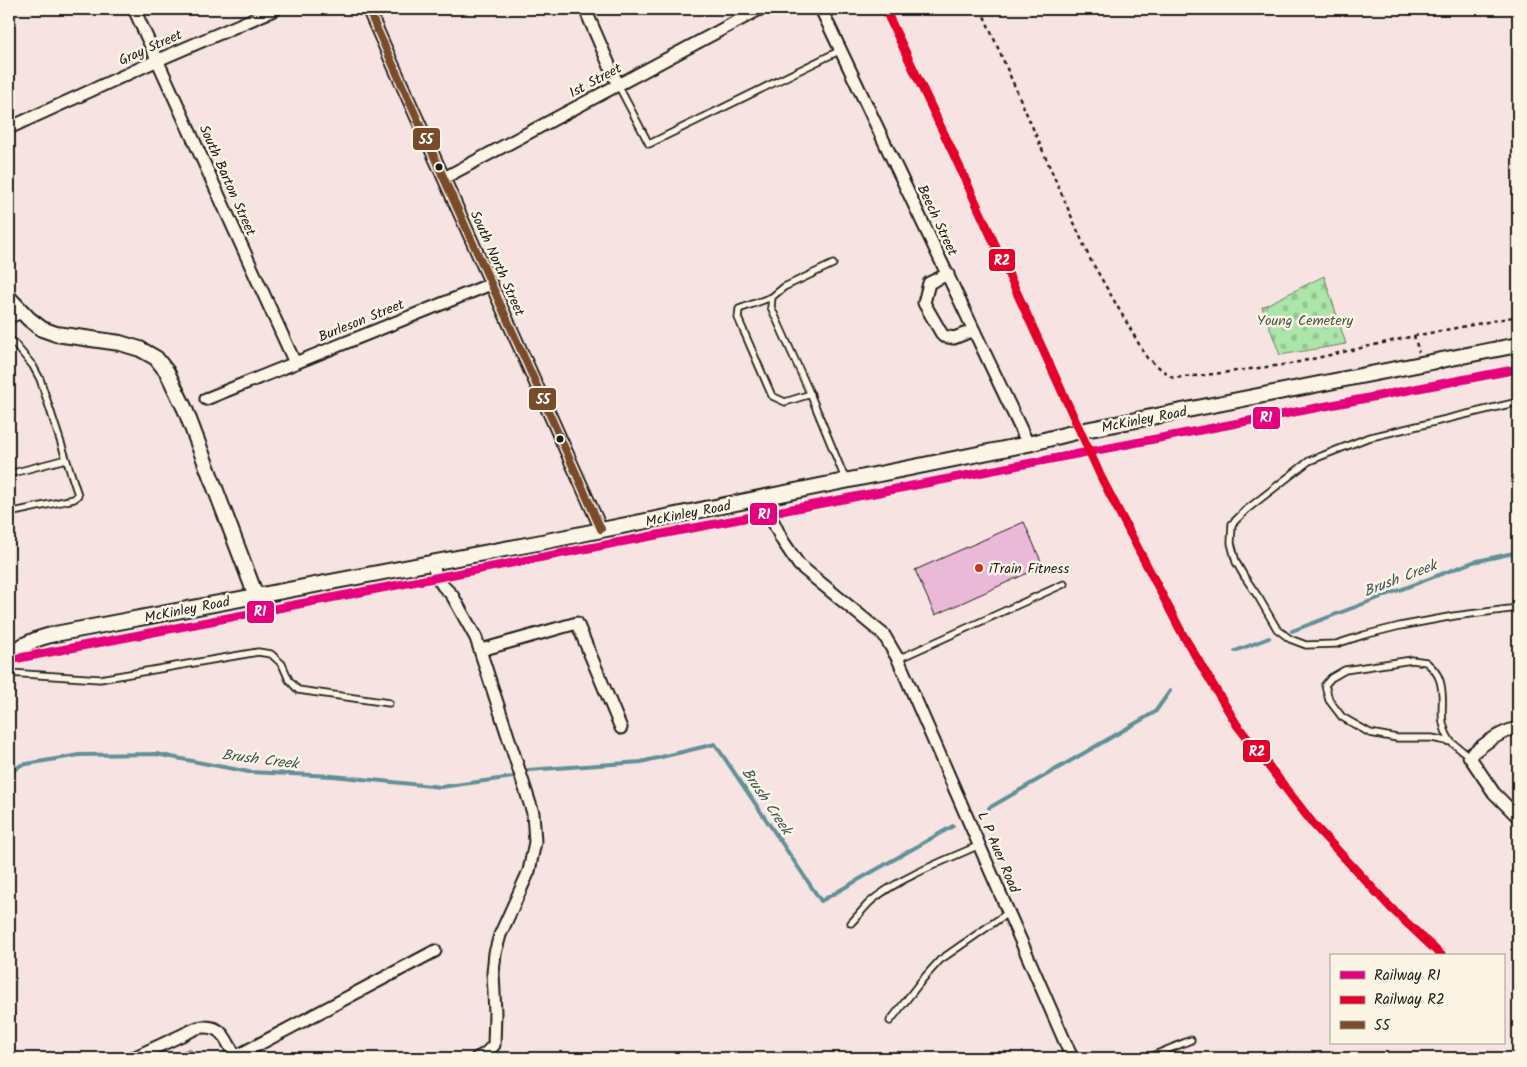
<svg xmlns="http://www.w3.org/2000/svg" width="1527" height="1067" viewBox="0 0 1527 1067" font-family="Kalam,sans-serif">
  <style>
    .cemetery { fill: url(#cemetery-stones); stroke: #648062 }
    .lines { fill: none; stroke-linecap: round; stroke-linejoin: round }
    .stream { stroke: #609196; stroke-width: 4 }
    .building { fill: #ebb9d8; stroke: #1c1c1c }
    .service-casing { stroke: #1c1c1c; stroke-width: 9 }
    .minor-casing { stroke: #1c1c1c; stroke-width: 15 }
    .tertiary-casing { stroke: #1c1c1c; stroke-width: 18 }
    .path { stroke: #1c1c1c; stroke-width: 2.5; stroke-dasharray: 4 4; stroke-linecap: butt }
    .service { stroke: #fcf5e5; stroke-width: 5.5 }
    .minor { stroke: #fcf5e5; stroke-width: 11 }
    .tertiary { stroke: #fcf5e5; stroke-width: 14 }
    .bus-1-casing { stroke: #fcf5e5; stroke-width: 11 }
    .bus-1 { stroke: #7a4b2a; stroke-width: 8 }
    .rail-1-casing { stroke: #fcf5e5; stroke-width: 12 }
    .rail-2-casing { stroke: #fcf5e5; stroke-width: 12 }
    .rail-1 { stroke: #e5007d; stroke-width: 9 }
    .rail-2 { stroke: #e4002b; stroke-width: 9 }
    .bus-dot { fill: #1c1c1c; stroke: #fcf5e5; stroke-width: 2 }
    .poi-dot { fill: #c8321e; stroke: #fcf5e5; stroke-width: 2 }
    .labels { text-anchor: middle; stroke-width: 5; stroke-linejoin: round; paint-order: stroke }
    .street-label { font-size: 14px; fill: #1c1c1c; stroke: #fcf5e5 }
    .park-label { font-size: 14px; fill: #475846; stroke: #fcf5e5 }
    .poi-label { font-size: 14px; fill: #1c1c1c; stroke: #fcf5e5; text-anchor: start }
    .water-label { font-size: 15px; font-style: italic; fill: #3e5659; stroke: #fcf5e5 }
    .line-badge { stroke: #fcf5e5; stroke-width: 2 }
    .badge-label { font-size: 14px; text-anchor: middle; font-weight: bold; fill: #fff }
  </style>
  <defs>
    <pattern id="cemetery-stones" width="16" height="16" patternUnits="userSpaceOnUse" patternTransform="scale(1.25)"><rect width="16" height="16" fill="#abe5a9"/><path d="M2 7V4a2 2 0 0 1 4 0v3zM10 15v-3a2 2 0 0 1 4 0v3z" fill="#93c491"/></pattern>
  </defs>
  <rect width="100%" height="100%" fill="#f7e3e1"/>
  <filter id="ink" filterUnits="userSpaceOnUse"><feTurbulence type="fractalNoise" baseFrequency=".02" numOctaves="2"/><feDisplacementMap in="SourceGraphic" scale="10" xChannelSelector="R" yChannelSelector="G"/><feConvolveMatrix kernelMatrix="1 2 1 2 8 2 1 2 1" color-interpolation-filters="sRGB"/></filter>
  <g filter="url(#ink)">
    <!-- cemetery -->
    <path class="cemetery" d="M1324,276l22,68 -66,11 -18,-48z
      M190,1048l5,10h-29z"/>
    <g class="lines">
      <!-- stream -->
      <path class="stream" d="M1292,631l181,-69 45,-10
        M1235,651l34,-13
        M528,770l113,-8 74,-18 106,157 132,-75
        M9,774l12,-9 58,-10 77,-1 93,18 84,4 108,11 72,-10
        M989,808l166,-96 15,-21"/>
    </g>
    <!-- building -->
    <path class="building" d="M1024,522l19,44 -108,49 -20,-45z"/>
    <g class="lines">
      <defs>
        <path id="service" d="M618,85l31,59 192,-94
          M833,264l-49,23 -12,10 -1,10 38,84 37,90
          M772,297l-33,12 -1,9 34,78 13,6 26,-8
          M9,320l14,-5
          M9,337l24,29 7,13 38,116 -4,4 -65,14
          M1518,402l-151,36 -58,23 -63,49 -14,14 -1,19 5,19 8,14 15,22 18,31 13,10 16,6 30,-1 28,-9 36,-9 54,-10 64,-8
          M9,474l57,-15
          M898,659l166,-75
          M9,673l91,6 158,-27 13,2 11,10 7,16 9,10 91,13
          M1451,742c-16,-25 -4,-37 -11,-61 -2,-8 -8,-14 -14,-19l-14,-2 -67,10 -14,8 -6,7 4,15 13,17 28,16 27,5h35l19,4 18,14
          M851,923c6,-6 12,-14 18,-20 25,-23 79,-44 111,-58
          M890,1021l32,-41 18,-20 69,-48
          M1147,1058l44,-18"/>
        <path id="minor" d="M134,9l161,354
          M368,9l233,520
          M585,9l33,76
          M821,9l207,435
          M9,128l149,-68 118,-51
          M444,178l316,-169
          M948,274l-19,9 -5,20 19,33 11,2 20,-8
          M206,399l285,-115
          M765,498l4,15 13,27 17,25 85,70 14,24 174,399
          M432,563l5,14 6,9 9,9 24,43 57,175 2,29 -6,29 -29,64 -5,18 -2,20 2,40 -1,32 -9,9 -8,4
          M481,650l96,-27 44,105
          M1518,728c-19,4 -34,16 -49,28l25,37 24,24
          M133,1058l64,-30c24,-5 29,10 38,29l200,-106"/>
        <path id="tertiary" d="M9,298l20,21 13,10 14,5 64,9 20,6 16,9 11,14 18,37 71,187
          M9,656c12,-12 29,-18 46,-22l482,-91 491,-99 52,-13 438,-86"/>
      </defs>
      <!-- service casing -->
      <use href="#service" class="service-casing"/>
      <!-- minor casing -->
      <use href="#minor" class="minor-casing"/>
      <!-- tertiary casing -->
      <use href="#tertiary" class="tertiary-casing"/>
      <!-- path -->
      <path class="path" d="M981,9l108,248 58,101 26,20 32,-3 85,-11 124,-28 5,16
        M1414,336l104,-20"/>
      <!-- service -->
      <use href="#service" class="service"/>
      <!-- minor -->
      <use href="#minor" class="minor"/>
      <!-- tertiary -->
      <use href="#tertiary" class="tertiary"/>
      <defs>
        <path id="bus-1" d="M368,9l233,520"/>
      </defs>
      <!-- bus-1 casing -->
      <use href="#bus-1" class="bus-1-casing"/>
      <!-- bus-1 -->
      <use href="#bus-1" class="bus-1"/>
      <defs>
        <path id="rail-1" d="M9,660l1509,-291"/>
        <path id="rail-2" d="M885,9l70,148 147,322 81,156 54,90 77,100 77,83 51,48"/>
      </defs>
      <!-- rail-1 casing -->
      <use href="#rail-1" class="rail-1-casing"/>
      <!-- rail-2 casing -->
      <use href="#rail-2" class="rail-2-casing"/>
      <!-- rail-1 -->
      <use href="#rail-1" class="rail-1"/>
      <!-- rail-2 -->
      <use href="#rail-2" class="rail-2"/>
    </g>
  </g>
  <!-- markers -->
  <g class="bus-dot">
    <circle cx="439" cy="167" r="4.5"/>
    <circle cx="560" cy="439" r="4.5"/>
  </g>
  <circle class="poi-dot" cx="979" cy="568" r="5"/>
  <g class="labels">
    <!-- street labels -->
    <g class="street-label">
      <text transform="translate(150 47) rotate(-24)" y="5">Gray Street</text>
      <text transform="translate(595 80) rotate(-28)" y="5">1st Street</text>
      <text transform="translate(228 180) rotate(66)" y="5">South Barton Street</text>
      <text transform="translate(938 220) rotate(65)" y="5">Beech Street</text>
      <text transform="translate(498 263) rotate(66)" y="5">South North Street</text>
      <text transform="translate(361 320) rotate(-22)" y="5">Burleson Street</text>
      <text transform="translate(1144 419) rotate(-11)" y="5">McKinley Road</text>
      <text transform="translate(688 513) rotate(-11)" y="5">McKinley Road</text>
      <text transform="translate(187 609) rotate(-11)" y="5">McKinley Road</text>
      <text transform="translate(999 852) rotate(67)" y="5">L P Auer Road</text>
    </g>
    <!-- park labels -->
    <g class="park-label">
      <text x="1305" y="325">Young Cemetery</text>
    </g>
    <!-- poi labels -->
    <g class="poi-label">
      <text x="989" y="573">iTrain Fitness</text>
    </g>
    <!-- water labels -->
    <g class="water-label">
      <text transform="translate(1400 578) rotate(-21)" y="5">Brush Creek</text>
      <text transform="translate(260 759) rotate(7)" y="5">Brush Creek</text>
      <text transform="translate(767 801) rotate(56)" y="5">Brush Creek</text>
    </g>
  </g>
  <g class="line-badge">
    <rect x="412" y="127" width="29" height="24" rx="5" fill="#7a4b2a"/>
    <rect x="988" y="248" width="28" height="24" rx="5" fill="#e4002b"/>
    <rect x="528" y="387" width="29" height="24" rx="5" fill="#7a4b2a"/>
    <rect x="1252" y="406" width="29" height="24" rx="5" fill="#e5007d"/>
    <rect x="749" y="502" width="29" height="24" rx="5" fill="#e5007d"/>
    <rect x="246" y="600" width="29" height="24" rx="5" fill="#e5007d"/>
    <rect x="1242" y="739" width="29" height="24" rx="5" fill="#e4002b"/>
  </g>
  <g class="badge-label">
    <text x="426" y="144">55</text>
    <text x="1002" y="265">R2</text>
    <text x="543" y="404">55</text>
    <text x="1266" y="422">R1</text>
    <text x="764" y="519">R1</text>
    <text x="260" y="616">R1</text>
    <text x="1257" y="756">R2</text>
  </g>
  <!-- margin -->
  <rect width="1527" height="1067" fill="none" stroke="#fcf5e5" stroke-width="30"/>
  <rect x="15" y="15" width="1497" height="1037" fill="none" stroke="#1c1c1c" stroke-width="2" filter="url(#ink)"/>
  <!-- legend -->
  <rect x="1330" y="954" width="175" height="90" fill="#fcf5e5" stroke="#a29e95"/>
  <rect x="1340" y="971" width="25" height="8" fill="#e5007d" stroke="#a29e95"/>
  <text x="1374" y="980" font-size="15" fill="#1c1c1c">Railway R1</text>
  <rect x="1340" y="996" width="25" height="8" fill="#e4002b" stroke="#a29e95"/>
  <text x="1374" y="1004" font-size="15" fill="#1c1c1c">Railway R2</text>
  <rect x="1340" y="1021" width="25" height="8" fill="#7a4b2a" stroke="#a29e95"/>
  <text x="1374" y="1030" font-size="15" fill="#1c1c1c">55</text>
</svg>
